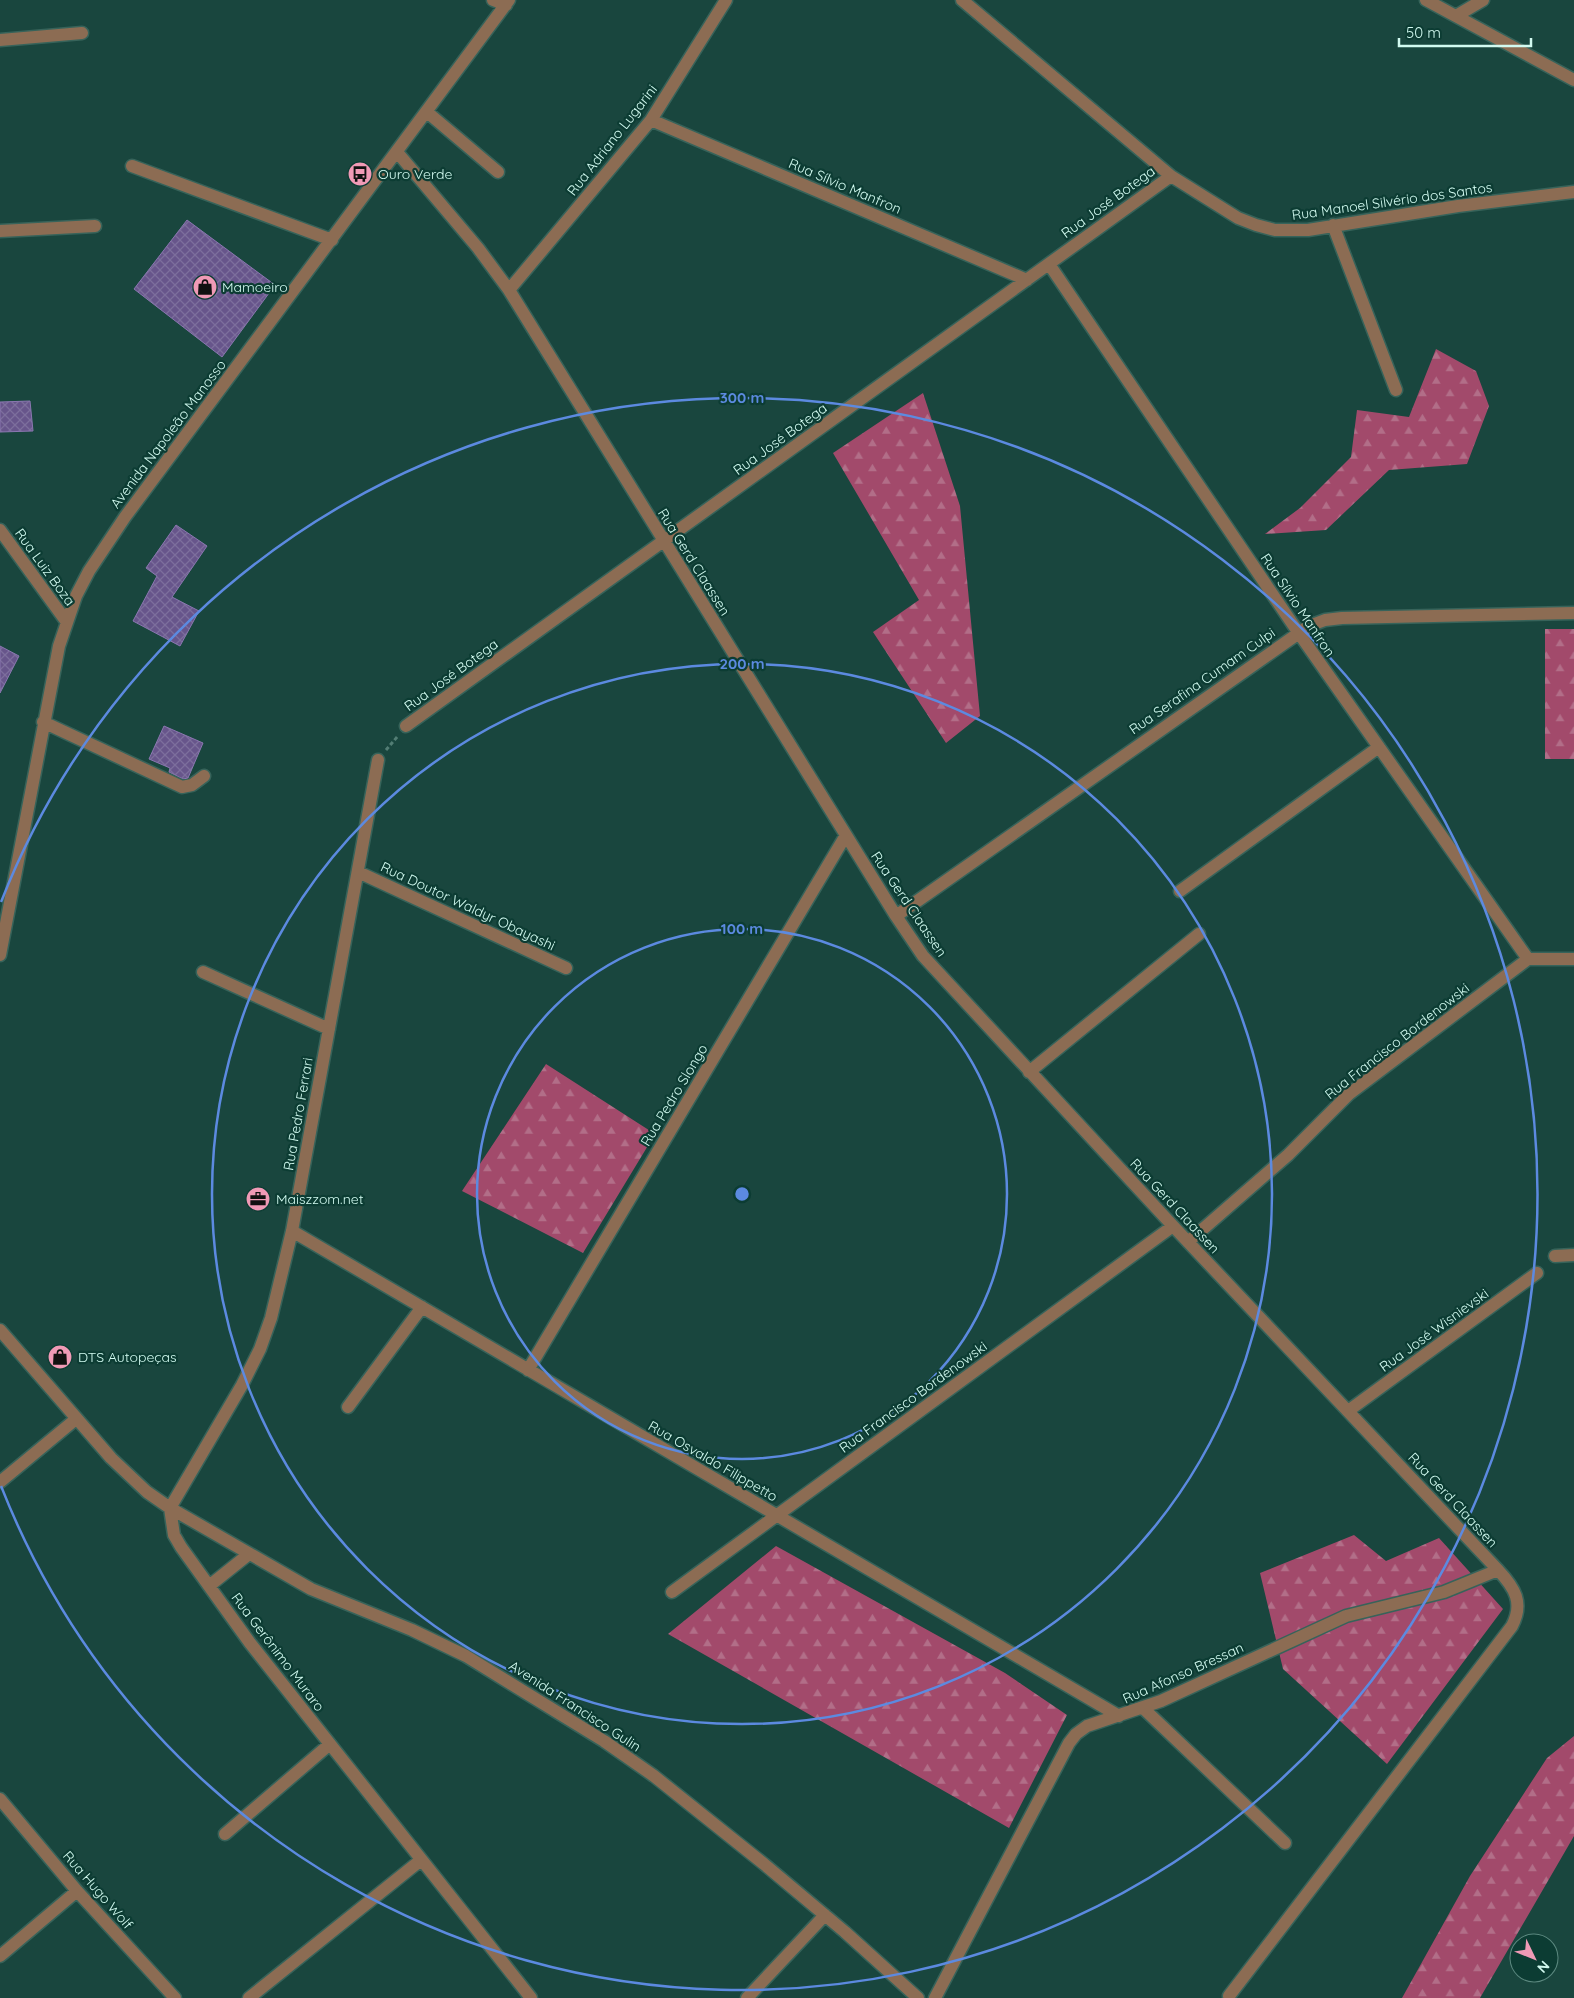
<svg xmlns="http://www.w3.org/2000/svg" width="1574" height="1998" viewBox="0 0 1574 1998" font-family="Quicksand,sans-serif">
  <style>
    .forest { fill: url(#forest-firs) }
    .building { fill: url(#building-cross-hatch); stroke: #8a77b0 }
    .lines { fill: none; stroke-linecap: round; stroke-linejoin: round }
    .minor-casing { stroke: #37635a; stroke-width: 15 }
    .path { stroke: #527d74; stroke-width: 3; stroke-dasharray: 4 2.5; stroke-linecap: butt }
    .minor { stroke: #8c6c53; stroke-width: 12 }
    .ring { fill: none; stroke: #5c8ae0; stroke-width: 2.5 }
    .labels { text-anchor: middle; stroke-width: 4.5; stroke-linejoin: round; paint-order: stroke }
    .street-label { font-size: 14px; fill: #d2faf0; stroke: #0c3c33 }
    .poi-label { font-size: 14px; fill: #d2faf0; stroke: #0c3c33; text-anchor: start }
    .centre { fill: #5c8ae0; stroke: #0c3c33; stroke-width: 2.5 }
    .ring-label { font-size: 15px; text-anchor: middle; font-weight: bold; fill: #5c8ae0; stroke: #0c3c33; stroke-width: 4.5; stroke-linejoin: round; paint-order: stroke }
  </style>
  <defs>
    <pattern id="forest-firs" width="22" height="20" patternUnits="userSpaceOnUse" patternTransform="scale(1.25)"><rect width="22" height="20" fill="#a24a6b"/><path d="M5 1l3.5 6h-7zM16 11l3.5 6h-7z" fill="#b26e88"/></pattern>
    <pattern id="building-cross-hatch" width="8" height="8" patternUnits="userSpaceOnUse" patternTransform="scale(1.25)"><rect width="8" height="8" fill="#67558b"/><path d="M0 0l8 8M0 8l8-8" fill="none" stroke="#7c6e9c"/></pattern>
  </defs>
  <rect width="100%" height="100%" fill="#19463e"/>
  <!-- forest -->
  <path class="forest" d="M1436,349l40,22 13,35 -22,58 -78,6 -63,60 -61,4 35,-26 51,-51 6,-47 52,7z
    M923,393l37,113 20,210 -34,27 -73,-111 46,-32 -86,-147z
    M1545,629h29v130h-29z
    M546,1064l109,70 -72,119 -121,-62z
    M1354,1535l32,26 53,-23 64,71 -116,155 -104,-95 -23,-96z
    M776,1546l229,127 62,42 -58,113 -341,-194z
    M1574,1736v100l-94,162h-78l68,-122 77,-118z"/>
  <!-- building -->
  <path class="building" d="M187,220l88,65 -53,72 -88,-68z
    M30,401l3,30 -33,1v-30z
    M176,525l31,21 -35,51 27,14 -19,35 -47,-25 24,-45 -11,-8z
    M0,646l19,10 -19,37z
    M164,726l39,17 -15,35 -5,1 -14,-7 1,-4 -21,-9z"/>
  <g class="lines">
    <defs>
      <path id="minor" d="M493,0l13,5
        M962,0l209,176 67,42 18,7 19,5h33l150,-24 116,-14
        M1426,0l148,80
        M1456,16l27,-16
        M0,40l82,-7
        M427,112l71,60
        M651,120l376,160
        M397,152l81,96 31,42 387,626 27,40 250,270 325,344c17,18 26,33 14,56l-283,370
        M132,166l200,74
        M1333,225l63,165
        M0,231l95,-5
        M1049,264l249,368 230,327
        M509,290l142,-170 75,-120
        M0,530l66,91
        M43,722l139,65 10,-2 12,-9
        M406,726l765,-550
        M358,872l208,96
        M1180,891l199,-144
        M896,916l413,-290 16,-6 17,-2 232,-5
        M0,955l59,-309 17,-50 13,-25 36,-54 384,-517
        M203,972l126,57
        M1029,1072l170,-138
        M292,1231l827,485
        M1188,1242l100,-87 61,-61 179,-135h46
        M1555,1256l19,-1
        M0,1330l111,128 36,34 23,16 141,81 101,41 54,26 138,85 50,35 110,88 81,68 73,66
        M528,1370l318,-535
        M348,1407l74,-100
        M1348,1411l189,-138
        M0,1482l76,-63
        M170,1508l72,-123 18,-36 11,-31 21,-87 86,-471
        M170,1508l4,27 7,12 69,96 281,355
        M209,1586l40,-32
        M672,1592l501,-366
        M1144,1709l141,134
        M0,1799l77,92 98,107
        M225,1834l105,-90
        M0,1956l77,-65
        M249,1998l172,-138
        M747,1998l78,-83
        M935,1998l134,-255 7,-9 11,-8 74,-25 185,-85 98,-24 54,-22"/>
    </defs>
    <!-- minor casing -->
    <use href="#minor" class="minor-casing"/>
    <!-- path -->
    <path class="path" d="M386,750l12,-14"/>
    <!-- minor -->
    <use href="#minor" class="minor"/>
  </g>
  <!-- distance rings -->
  <g class="ring">
    <circle cx="742" cy="1194" r="265"/>
    <circle cx="742" cy="1194" r="530"/>
    <path d="M1 902A796 796 0 1 1 1 1486"/>
  </g>
  <!-- icons -->
  <defs>
    <symbol id="bus-disc" viewBox="-11 -11 22 22"><circle r="9.5" fill="#f09ab6" stroke="#0c3c33"/><path d="M-5-6H5V4H4V6H2V4H-2V6H-4V4H-5ZM-3.5-4V0h7V-4ZM-3.5 1.2v1.5H-2V1.2ZM2 1.2v1.5H3.5V1.2Z" fill="#111"/></symbol>
    <symbol id="shop-disc" viewBox="-11 -11 22 22"><circle r="9.5" fill="#f09ab6" stroke="#0c3c33"/><path d="M-5-2.5h2.3a2.7 3.5 0 0 1 5.4 0H5L5.5 6h-11ZM-1.5-2.5h3a1.5 2.3 0 0 0-3 0Z" fill="#111"/></symbol>
    <symbol id="office-disc" viewBox="-11 -11 22 22"><circle r="9.5" fill="#f09ab6" stroke="#0c3c33"/><path d="M-6-3h4V-5.5h4V-3h4V5H-6ZM-1-4.5V-3h2v-1.5ZM-6 0V1H6V0Z" fill="#111"/></symbol>
  </defs>
  <g fill-rule="evenodd">
    <use href="#bus-disc" x="346" y="160" width="28" height="28"/>
    <use href="#shop-disc" x="191" y="273" width="28" height="28"/>
    <use href="#office-disc" x="244" y="1185" width="28" height="28"/>
    <use href="#shop-disc" x="46" y="1343" width="28" height="28"/>
  </g>
  <g class="labels">
    <!-- street labels -->
    <g class="street-label">
      <text transform="translate(612 140) rotate(-52)" y="5">Rua Adriano Lugarini</text>
      <text transform="translate(845 186) rotate(23)" y="5">Rua Sílvio Manfron</text>
      <text transform="translate(1392 201) rotate(-8)" y="5">Rua Manoel Silvério dos Santos</text>
      <text transform="translate(1108 202) rotate(-36)" y="5">Rua José Botega</text>
      <text transform="translate(168 434) rotate(-53)" y="5">Avenida Napoleão Manosso</text>
      <text transform="translate(780 439) rotate(-36)" y="5">Rua José Botega</text>
      <text transform="translate(694 562) rotate(58)" y="5">Rua Gerd Claassen</text>
      <text transform="translate(45 567) rotate(54)" y="5">Rua Luiz Boza</text>
      <text transform="translate(1298 605) rotate(56)" y="5">Rua Sílvio Manfron</text>
      <text transform="translate(451 675) rotate(-36)" y="5">Rua José Botega</text>
      <text transform="translate(1202 681) rotate(-35)" y="5">Rua Serafina Cumam Culpi</text>
      <text transform="translate(909 904) rotate(56)" y="5">Rua Gerd Claassen</text>
      <text transform="translate(468 906) rotate(25)" y="5">Rua Doutor Waldyr Obayashi</text>
      <text transform="translate(1397 1041) rotate(-38)" y="5">Rua Francisco Bordenowski</text>
      <text transform="translate(674 1095) rotate(-59)" y="5">Rua Pedro Slongo</text>
      <text transform="translate(298 1114) rotate(-80)" y="5">Rua Pedro Ferrari</text>
      <text transform="translate(1175 1206) rotate(47)" y="5">Rua Gerd Claassen</text>
      <text transform="translate(1434 1330) rotate(-36)" y="5">Rua José Wisnievski</text>
      <text transform="translate(913 1397) rotate(-36)" y="5">Rua Francisco Bordenowski</text>
      <text transform="translate(713 1461) rotate(30)" y="5">Rua Osvaldo Filippetto</text>
      <text transform="translate(1453 1500) rotate(47)" y="5">Rua Gerd Claassen</text>
      <text transform="translate(278 1652) rotate(53)" y="5">Rua Gerônimo Muraro</text>
      <text transform="translate(1183 1673) rotate(-24)" y="5">Rua Afonso Bressan</text>
      <text transform="translate(575 1706) rotate(33)" y="5">Avenida Francisco Gulin</text>
      <text transform="translate(98 1890) rotate(49)" y="5">Rua Hugo Wolf</text>
    </g>
    <!-- poi labels -->
    <g class="poi-label">
      <text x="378" y="179">Ouro Verde</text>
      <text x="222" y="292">Mamoeiro</text>
      <text x="276" y="1204">Maiszzom.net</text>
      <text x="78" y="1362">DTS Autopeças</text>
    </g>
  </g>
  <circle cx="742" cy="1194" r="8" class="centre"/>
  <g class="ring-label">
    <text x="742" y="403">300 m</text>
    <text x="742" y="669">200 m</text>
    <text x="742" y="934">100 m</text>
  </g>
  <!-- north arrow -->
  <g transform="translate(1534 1958) rotate(133)"><circle r="24" fill="#0c3c33" stroke="#5b887f"/>
  <path d="M0-4L9 19L0 12L-9 19Z" fill="#f09ab6"/>
  <text y="-8" font-size="14" font-weight="bold" text-anchor="middle" fill="#d2faf0">N</text>
  </g>
  <!-- scale -->
  <path d="M1399 38v8h132v-8" fill="none" stroke="#d2faf0" stroke-width="2.5"/>
  <text x="1406" y="38" font-size="15" fill="#d2faf0" stroke="#0c3c33" stroke-width="4" paint-order="stroke">50 m</text>
</svg>
